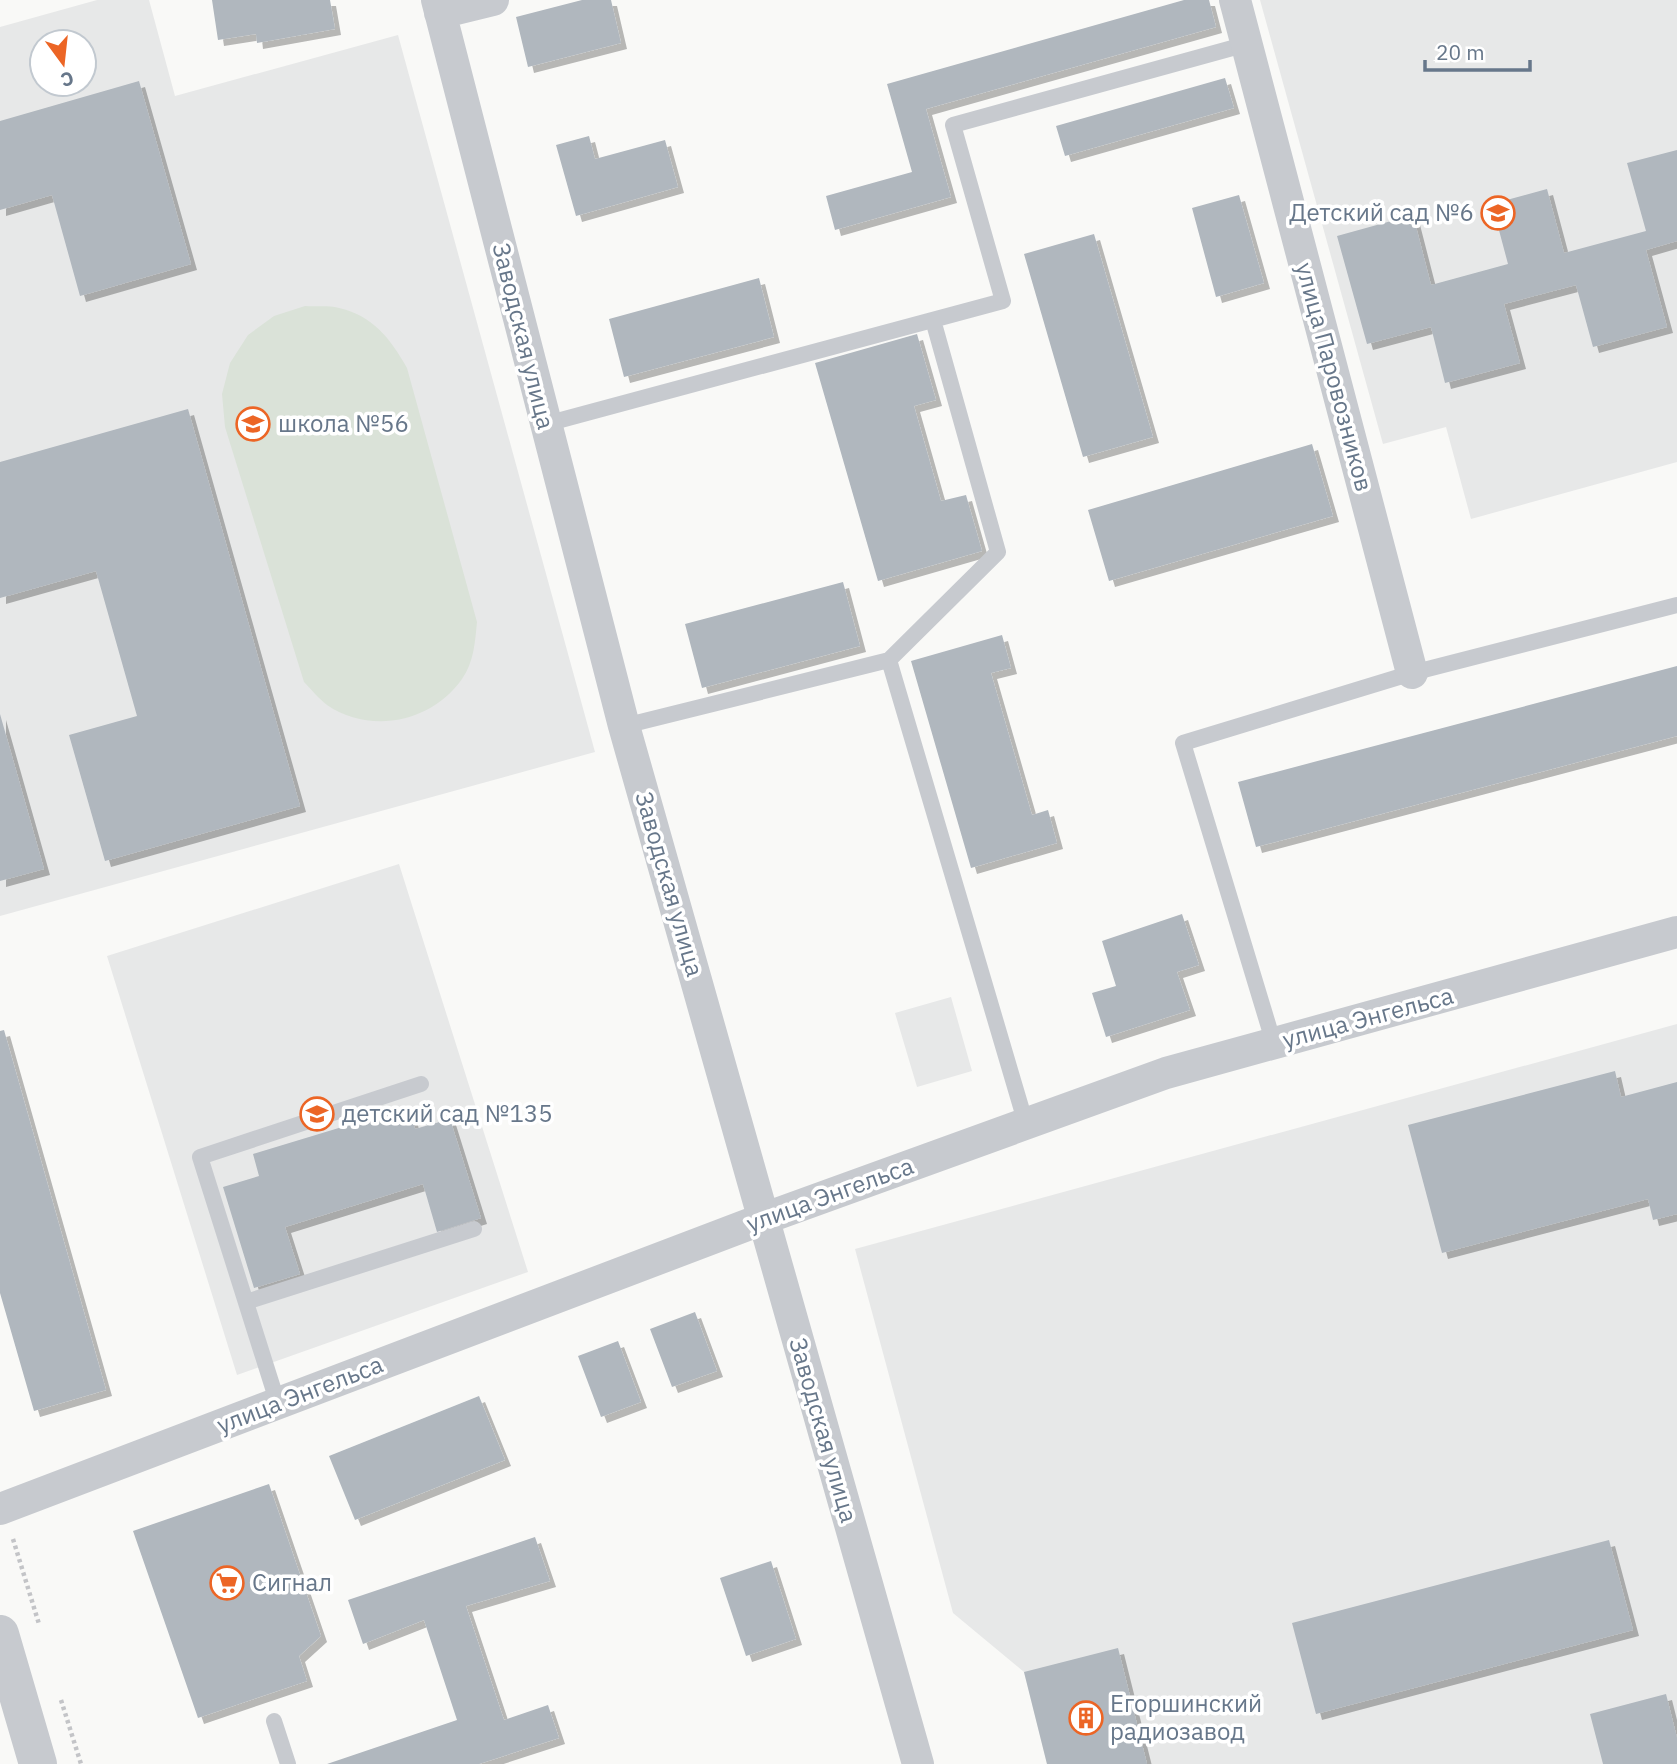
<svg xmlns="http://www.w3.org/2000/svg" width="1677" height="1764" viewBox="0 0 1677 1764" font-family="'IBM Plex Sans',sans-serif">
  <style>
    .built { fill: #e7e8e8; fill-rule: evenodd }
    .green { fill: #dae2d8 }
    .building { fill: #b0b7be; filter: url(#shadow) }
    .lines { fill: none; stroke-linecap: round; stroke-linejoin: round }
    .path { stroke: #c3c4c7; stroke-width: 4.5; stroke-dasharray: 3.5 3.5; stroke-linecap: butt }
    .service { stroke: #c7cacf; stroke-width: 16 }
    .minor { stroke: #c7cacf; stroke-width: 32 }
    .tertiary { stroke: #c7cacf; stroke-width: 38 }
    .labels { text-anchor: middle; stroke-width: 7; stroke-linejoin: round; paint-order: stroke }
    .poi-label { font-size: 24px; fill: #67778a; stroke: #fff; text-anchor: start }
    .street-label { font-size: 24px; fill: #67778a; stroke: #fff }
  </style>
  <defs>
    <filter id="shadow"><feDropShadow dx="6" dy="6" stdDeviation="0" flood-color="#0004"/></filter>
  </defs>
  <rect width="100%" height="100%" fill="#f9f9f7"/>
  <!-- built -->
  <path class="built" d="M97,0h52l26,96 223,-61 197,717 -595,164v-889zM42,42h42v42h-42z
    M1260,0h417v462l-206,57 -25,-92 -63,17z
    M399,864l129,408 -291,103 -130,-419z
    M951,997l21,74 -55,16 -22,-74z
    M1677,1024v740h-630l-23,-92 -71,-59 -98,-364z"/>
  <!-- green -->
  <path class="green" d="M305,306c11,1 23,-1 34,2 33,7 52,31 68,60l70,254c-2,20 -3,40 -15,57 -30,43 -91,56 -135,26 -8,-6 -16,-16 -23,-23l-79,-255 -3,-33 8,-31 18,-28 26,-19z"/>
  <!-- building -->
  <path class="building" d="M212,0h118l5,29 -78,14 -1,-9 -38,6z
    M582,0h29l10,43 -93,24 -12,-50z
    M1184,0h25l7,27 -290,82 25,88 -116,33 -9,-34 86,-24 -25,-88z
    M1225,78l9,30 -169,48 -9,-30z
    M139,81l52,183 -111,32 -28,-101 -52,15v-89z
    M589,136l6,23 70,-19 13,47 -102,29 -20,-71z
    M1677,150v91l-31,9 21,77 -74,20 -17,-62 -72,19 16,59 -75,20 -14,-56 -64,17 -30,-108 76,-21 18,70 77,-21 -16,-60 55,-15 17,64 82,-22 -19,-68z
    M1239,195l25,88 -48,14 -24,-89z
    M1094,234l59,203 -70,20 -59,-203z
    M759,278l15,59 -150,40 -15,-58z
    M917,334l19,66 -22,6 27,95 25,-6 16,56 -104,30 -63,-218z
    M188,409l112,397 -195,55 -36,-126 68,-19 -41,-145 -96,27v-136z
    M1312,444l21,72 -224,65 -21,-71z
    M843,582l17,64 -158,42 -17,-64z
    M1002,635l9,33 -20,5 41,142 16,-5 9,33 -86,25 -60,-207z
    M1677,666v70l-421,111 -18,-65z
    M0,714l44,155 -44,12z
    M1182,914l17,51 -22,7 13,38 -84,27 -14,-44 24,-7 -14,-45z
    M4,1030l102,360 -72,21 -34,-118v-262z
    M1615,1071l6,26 56,-15v132l-24,6 -5,-21 -206,54 -34,-128z
    M408,1107l7,22 35,-10 31,99 -44,14 -14,-48 -138,43 15,47 -46,14 -31,-101 36,-11 -6,-22z
    M695,1312l22,59 -45,16 -22,-58z
    M618,1341l23,61 -40,15 -23,-61z
    M479,1396l26,64 -150,60 -26,-64z
    M269,1484l52,152 -22,20 8,25 -109,37 -65,-187z
    M535,1537l15,44 -84,25 38,114 44,-15 11,33 -80,26h-152l130,-44 -33,-100 -61,24 -15,-44z
    M1609,1540l24,90 -317,84 -24,-91z
    M771,1561l25,78 -50,17 -26,-78z
    M1118,1648l29,116h-100l-23,-92z
    M1666,1694l11,44v26h-74l-13,-50z"/>
  <g class="lines">
    <!-- path -->
    <path class="path" d="M13,1539l26,85
      M61,1700l20,64"/>
    <!-- service -->
    <path class="service" d="M546,424l457,-123 -50,-176 294,-81
      M889,660l137,464
      M624,726l265,-66 109,-108 -65,-232
      M1274,1044l-91,-301 229,-70 265,-68
      M246,1302l228,-73
      M278,1404l-78,-247 221,-73
      M274,1721l14,43"/>
    <!-- minor -->
    <path class="minor" d="M437,0l187,726 294,1038
      M1235,0l177,673
      M440,13l53,-13
      M0,1509l763,-290 403,-146 511,-141"/>
    <!-- tertiary -->
    <path class="tertiary" d="M0,1634l38,130"/>
  </g>
  <!-- icons -->
  <defs>
    <symbol id="school-ring" viewBox="-11 -11 22 22"><circle r="9.5" fill="#fff" stroke="#ec6525" stroke-width="1.5"/><path d="M0-5L7-2L0 1L-7-2ZM-4 1L0 2.5L4 1V4Q0 6-4 4Z" fill="#ec6525"/></symbol>
    <symbol id="supermarket-ring" viewBox="-11 -11 22 22"><circle r="9.5" fill="#fff" stroke="#ec6525" stroke-width="1.5"/><path d="M-6-5.5h2.5l.6 2H6L4.5 2H-2.5L-4.4-4H-6ZM-1.5 3.2a1.3 1.3 0 1 0 .1 0ZM3 3.2a1.3 1.3 0 1 0 .1 0Z" fill="#ec6525"/></symbol>
    <symbol id="building-ring" viewBox="-11 -11 22 22"><circle r="9.5" fill="#fff" stroke="#ec6525" stroke-width="1.5"/><path d="M-4-6H4V6H1V3H-1V6H-4ZM-2.5-4.3h1.7v1.8h-1.7ZM.8-4.3h1.7v1.8H.8ZM-2.5-1h1.7V.8h-1.7ZM.8-1h1.7V.8H.8Z" fill="#ec6525"/></symbol>
  </defs>
  <g fill-rule="evenodd">
    <use href="#school-ring" x="1479" y="194" width="38" height="38"/>
    <use href="#school-ring" x="234" y="405" width="38" height="38"/>
    <use href="#school-ring" x="298" y="1095" width="38" height="38"/>
    <use href="#supermarket-ring" x="208" y="1564" width="38" height="38"/>
    <use href="#building-ring" x="1067" y="1699" width="38" height="38"/>
  </g>
  <g class="labels">
    <!-- poi labels -->
    <g class="poi-label">
      <text x="1474" y="221" text-anchor="end">Детский сад №6</text>
      <text x="278" y="432">школа №56</text>
      <text x="342" y="1122">детский сад №135</text>
      <text x="252" y="1591">Сигнал</text>
      <text x="1110" y="1712">Егоршинский<tspan x="1110" dy="28">радиозавод</tspan></text>
    </g>
    <!-- street labels -->
    <g class="street-label">
      <text transform="translate(523 336) rotate(76)" y="8">Заводская улица</text>
      <text transform="translate(1334 377) rotate(75)" y="8">улица Паровозников</text>
      <text transform="translate(669 884) rotate(74)" y="8">Заводская улица</text>
      <text transform="translate(1368 1018) rotate(-15)" y="8">улица Энгельса</text>
      <text transform="translate(830 1195) rotate(-20)" y="8">улица Энгельса</text>
      <text transform="translate(300 1395) rotate(-21)" y="8">улица Энгельса</text>
      <text transform="translate(823 1430) rotate(74)" y="8">Заводская улица</text>
    </g>
  </g>
  <!-- north arrow -->
  <g transform="translate(63 63) rotate(165)"><circle r="33" fill="#ffffff" stroke="#c2c9d0" stroke-width="2"/>
  <path d="M0-5L12 26L0 18L-12 26Z" fill="#ec6525"/>
  <text y="-10" font-size="19" font-weight="bold" text-anchor="middle" fill="#67778a">С</text>
  </g>
  <!-- scale -->
  <path d="M1425 60v10h105v-10" fill="none" stroke="#67778a" stroke-width="3.5"/>
  <text x="1436" y="60" font-size="21" fill="#67778a" stroke="#ffffff" stroke-width="5" paint-order="stroke">20 m</text>
</svg>
